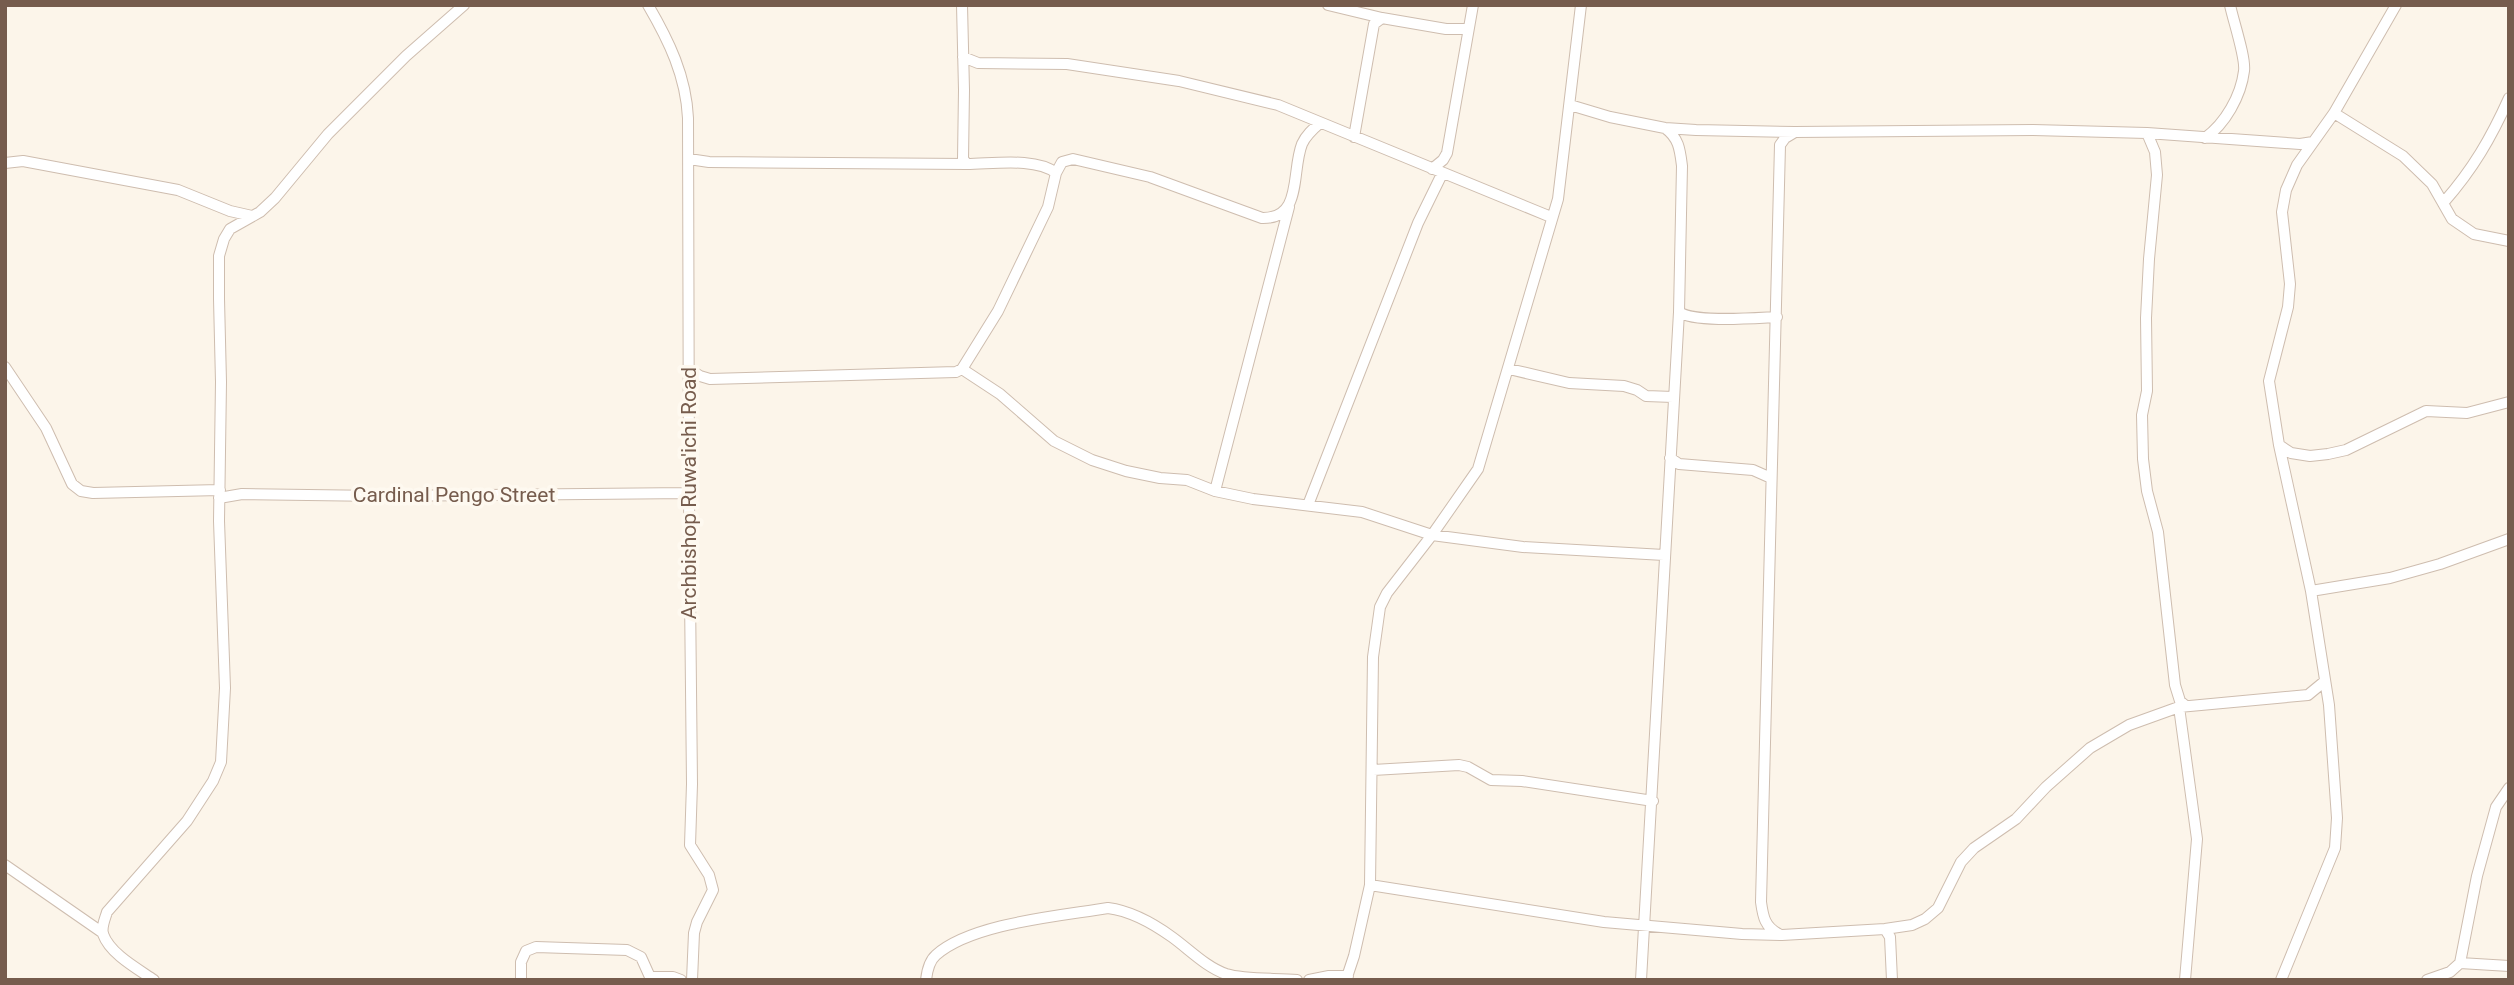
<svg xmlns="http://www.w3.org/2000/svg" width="2514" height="985" viewBox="0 0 2514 985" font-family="Roboto,sans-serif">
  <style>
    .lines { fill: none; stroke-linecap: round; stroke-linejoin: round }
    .street-casing { stroke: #cebdaf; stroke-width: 12 }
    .street { stroke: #fff; stroke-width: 10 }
    .labels { text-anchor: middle; stroke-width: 7; stroke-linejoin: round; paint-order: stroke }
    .street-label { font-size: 21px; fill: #765c4d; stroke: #fef9f0 }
  </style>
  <rect width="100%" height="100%" fill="#fcf5ea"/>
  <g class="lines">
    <defs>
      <path id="street" d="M648,5c21,36 38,71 40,113l1,382 3,284 -2,61 19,30 4,15 -16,32 -3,11 -2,47
        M962,5l2,85 -1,69 4,5c25,0 69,-7 89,9
        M1328,5l54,13
        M963,57l15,6 89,1 112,17 99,24 273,112
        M1570,105l40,12 55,11 31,2 99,2 238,-2 114,3 153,11 13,-2
        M2334,113l69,43 29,28 20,35 22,15 35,7
        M2147,133l8,19 2,23 -8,84 -3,59 1,73 -5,24 1,44 4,32 11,41 17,153 5,16 6,5
        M1354,137l20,-113 8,-6 64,11h21
        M2205,138c20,-14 36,-42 39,-67 2,-13 -11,-51 -14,-66
        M689,159l20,3 258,2
        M5,163l18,-2 155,29 52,21 22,5
        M1432,169l11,-9 4,-7 26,-148
        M2444,202c29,-33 47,-64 65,-104
        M1679,312c16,11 76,6 98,5
        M5,367l41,61 26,56 9,7 12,2 127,-3
        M689,369l11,7 10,3 246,-7 6,-3 36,-58 50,-104 8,-34 6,-11 11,-3 77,18 112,41c41,1 29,-46 40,-74 4,-9 11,-15 18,-21
        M962,369l38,25 54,47 38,19 34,11 34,7 27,2 28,11 38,8 109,13 70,23 91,12 141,8
        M1509,369l60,14 55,3 13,4 9,6 27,1
        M2279,445l12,8 19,3 18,-2 18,-4 80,-39 41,2 42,-11
        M1670,458l9,6 74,6 18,8
        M1215,491l74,-284
        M219,498l23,-4 138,2 309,-3
        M1308,505l110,-282 24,-49
        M2311,591l79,-13 50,-14 69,-25
        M2179,707l18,132 -12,141
        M1373,770l86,-5 9,2 23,13 31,1 131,20
        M5,865l98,68
        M1370,885l234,37 138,12 40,1 103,-6 27,-4 13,-6 13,-11 23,-46 13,-14 42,-29 30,-32 44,-39 39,-23 50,-18 129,-12 17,-14
        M1885,929l5,8 2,43
        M1779,934c-14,-7 -16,-17 -18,-32l19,-757 5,-7 10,-6
        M2460,963l49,3
        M154,980c-16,-11 -44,-26 -51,-46 -2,-7 2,-15 4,-22l80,-91 26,-40 8,-19 4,-74 -6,-167 2,-139 -2,-83v-43l5,-17 6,-10 30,-17 15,-14 53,-64 78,-78 58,-51
        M521,980v-18l5,-11 10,-4 91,3 14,7 9,20h23l8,3
        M926,980c1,-9 3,-19 10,-25 36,-32 125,-39 172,-47 23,3 46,16 64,29 18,13 34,30 54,37 19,6 51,4 71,6
        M1309,980l20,-4h19
        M1346,980l8,-24 16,-71 3,-228 7,-50 7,-14 45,-58 46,-66 80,-270 23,-194
        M1641,980l38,-668 3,-146c-2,-16 -3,-28 -17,-38
        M2281,980l54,-132 2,-30 -8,-113 -18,-114 -32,-146 -10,-64 19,-74 2,-23 -8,-72 4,-22 11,-25 37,-52 62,-108
        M2427,980l23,-8 10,-9 17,-87 19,-69 13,-19"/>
    </defs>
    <!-- street casing -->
    <use href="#street" class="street-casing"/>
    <!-- street -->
    <use href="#street" class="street"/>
  </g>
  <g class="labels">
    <!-- street labels -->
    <g class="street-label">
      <text transform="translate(689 493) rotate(-90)" y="7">Archbishop Ruwa'ichi Road</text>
      <text x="454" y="502">Cardinal Pengo Street</text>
    </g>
  </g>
  <!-- border -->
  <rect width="2514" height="985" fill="none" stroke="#765c4d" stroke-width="14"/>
</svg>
